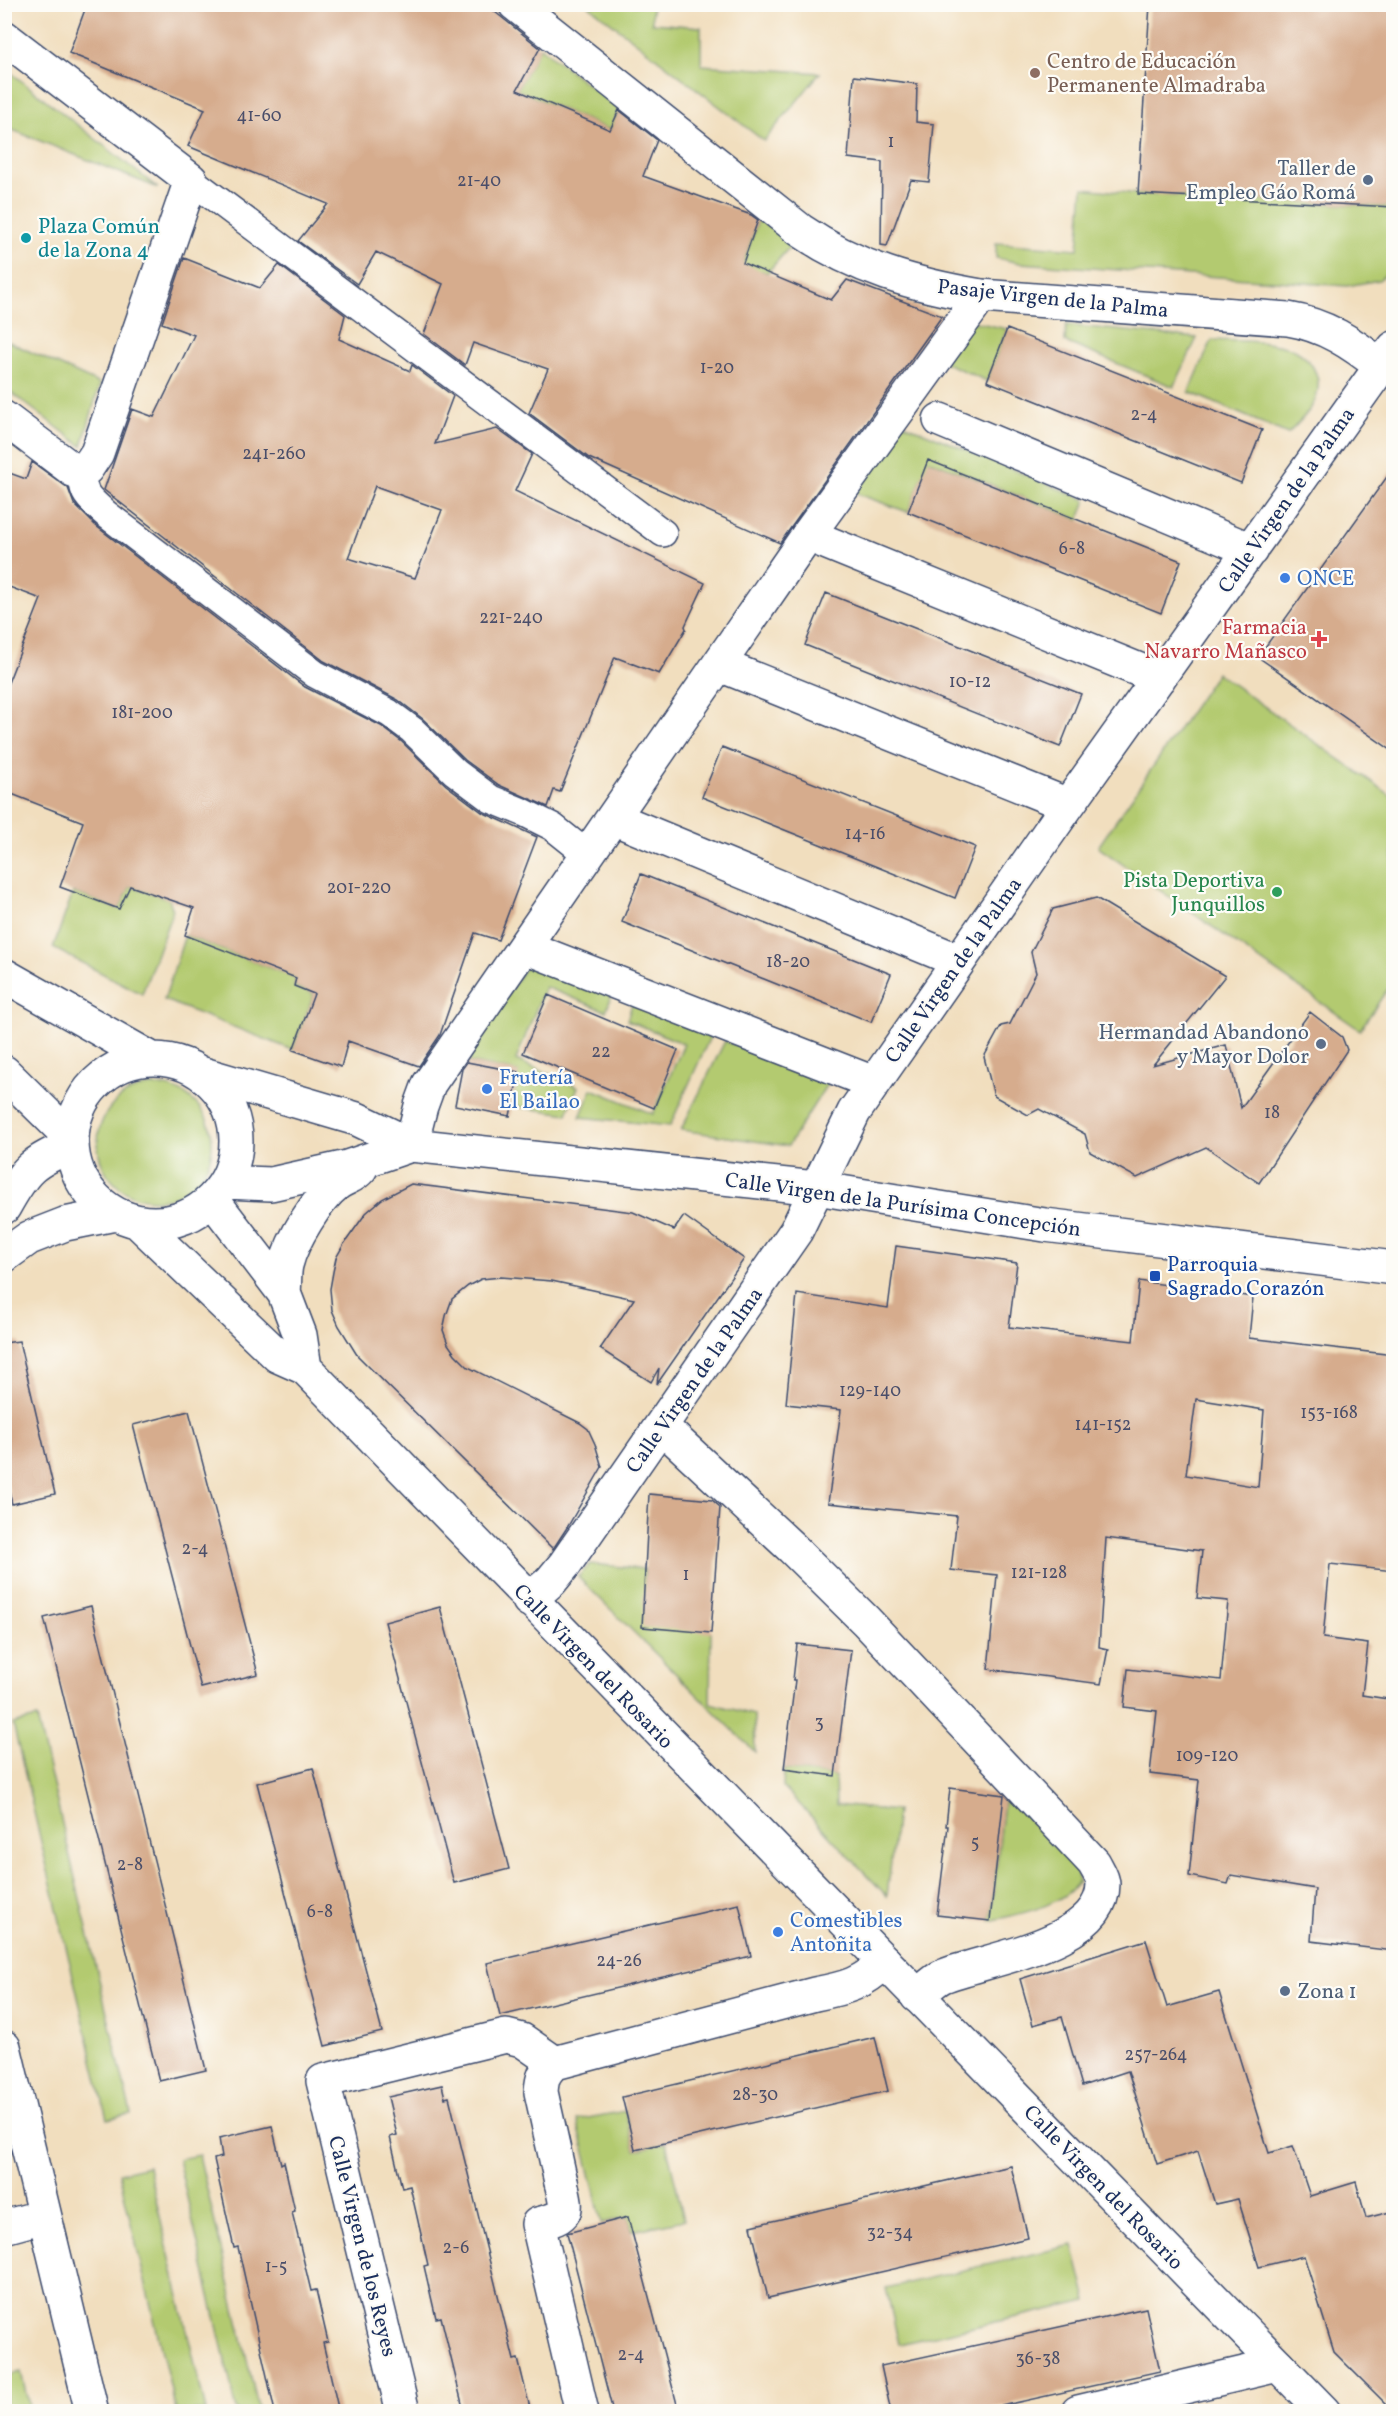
<svg xmlns="http://www.w3.org/2000/svg" width="1398" height="2416" viewBox="0 0 1398 2416" font-family="Vollkorn,serif">
  <style>
    .green { fill: #b3ca6f; stroke: #677c66; stroke-width: 1.5 }
    .building { fill: #d6ac8d; fill-rule: evenodd }
    .lines { fill: none; stroke-linecap: round; stroke-linejoin: round }
    .service-casing { stroke: #3b496c; stroke-width: 30 }
    .pedestrian-casing { stroke: #3b496c; stroke-width: 36 }
    .minor-casing { stroke: #3b496c; stroke-width: 36 }
    .tertiary-casing { stroke: #3b496c; stroke-width: 36 }
    .service { stroke: #fff; stroke-width: 27 }
    .pedestrian { stroke: #fff; stroke-width: 33 }
    .minor { stroke: #fff; stroke-width: 33 }
    .tertiary { stroke: #fff; stroke-width: 33 }
    .education-dot { fill: #8d6e63; stroke: #fdfcf7; stroke-width: 2 }
    .service-dot { fill: #5c6f8a; stroke: #fdfcf7; stroke-width: 2 }
    .culture-dot { fill: #0f9aa8; stroke: #fdfcf7; stroke-width: 2 }
    .shop-dot { fill: #3f7fe0; stroke: #fdfcf7; stroke-width: 2 }
    .health-dot { fill: #e0444e; stroke: #fdfcf7; stroke-width: 2 }
    .leisure-dot { fill: #2e9e5b; stroke: #fdfcf7; stroke-width: 2 }
    .transit-dot { fill: #1a4fb4; stroke: #fdfcf7; stroke-width: 2 }
    .labels { text-anchor: middle; stroke-width: 4.5; stroke-linejoin: round; paint-order: stroke }
    .number-label { font-size: 18px; fill: #4a4e6a }
    .education-label { font-size: 21px; fill: #785e54; stroke: #fdfcf7; text-anchor: start }
    .service-label { font-size: 21px; fill: #4e5e75; stroke: #fdfcf7; text-anchor: end }
    .culture-label { font-size: 21px; fill: #0d838f; stroke: #fdfcf7; text-anchor: start }
    .street-label { font-size: 21px; fill: #1b2f5e; stroke: #fdfcf7 }
    .shop-label { font-size: 21px; fill: #366cbe; stroke: #fdfcf7; text-anchor: start }
    .health-label { font-size: 21px; fill: #be3a42; stroke: #fdfcf7; text-anchor: end }
    .leisure-label { font-size: 21px; fill: #27864d; stroke: #fdfcf7; text-anchor: end }
    .transit-label { font-size: 21px; fill: #164399; stroke: #fdfcf7; text-anchor: start }
  </style>
  <rect width="100%" height="100%" fill="#fdfcf7"/>
  <filter id="ink" filterUnits="userSpaceOnUse"><feTurbulence type="fractalNoise" baseFrequency=".0167" numOctaves="2"/><feDisplacementMap in="SourceGraphic" scale="12" xChannelSelector="R" yChannelSelector="G"/><feConvolveMatrix kernelMatrix="1 2 1 2 8 2 1 2 1" color-interpolation-filters="sRGB"/></filter>
  <filter id="wash" filterUnits="userSpaceOnUse"><feTurbulence type="fractalNoise" baseFrequency=".008" numOctaves="4" result="noise"/><feDisplacementMap in="SourceGraphic" scale="24" xChannelSelector="R" yChannelSelector="G"/><feGaussianBlur stdDeviation="1.35" result="paint"/><feColorMatrix in="noise" values="0 0 0 0 0 0 0 0 0 0 0 0 0 0 0 0 0 1.4 0 .05"/><feComposite in="paint" operator="in"/></filter>
  <g filter="url(#wash)">
    <rect width="100%" height="100%" fill="#f1debe"/>
    <!-- green -->
    <path class="green" d="M588,5h64v18l49,4v38l119,8 -56,68z
      M540,47l79,62 -9,21 -93,-40z
      M5,68l153,120 -153,-61z
      M1083,188l55,6 255,13v61l-14,12 -32,6 -327,-23 -24,-5v-15l82,6z
      M759,218l33,26 -25,29 -5,-2 -12,19 -14,-8z
      M971,321l36,8 -20,52 -44,-19z
      M1066,325l131,13 -23,49 -109,-45z
      M5,340l95,44 -18,62 -77,-58z
      M1212,340c23,1 48,0 70,6 28,6 46,33 30,60 -6,10 -16,19 -24,28l-99,-42z
      M902,423l184,77 -7,20 -150,-60 -21,52 -53,-19z
      M1217,673l176,124v184l-33,49 -262,-183z
      M130,886l39,13 4,11 -31,84 -89,-46 20,-56 46,17z
      M185,935l111,43 -2,8 20,8 -21,56 -129,-50z
      M528,963l84,32 -6,16 -61,-24 -29,73 62,27 -11,27 -55,-8 6,-34 -54,-11z
      M632,1004l78,33 -40,89 -90,-9 12,-28 61,25 31,-70 -57,-24z
      M725,1041l104,40 -41,65 -107,-16z
      M98 1143a57 57 0 1 1 114 0a57 57 0 1 1-114 0Z
      M590,1564l54,5 1,18 66,46 -1,70 44,12 1,37 -177,-175z
      M37,1718l94,396 -24,5 -94,-395z
      M784,1769l51,7 1,29 61,6 -10,85 -104,-109z
      M1005,1795l70,71 4,16c-21,26 -58,31 -89,39z
      M625,2111l10,39 31,-7 18,77 -52,11 -4,-14 -26,6 -25,-103z
      M199,2155l60,256h-22l-59,-252z
      M148,2166l58,245h-30l-57,-238z
      M1073,2245l14,56 -188,43 -13,-56z
      M21,2372l9,39h-25v-35z"/>
    <g id="blocks">
      <!-- building -->
      <path class="building" d="M87,4h398l55,44 -23,42 93,40 9,-20 38,30 -14,36 108,39 7,5 -15,43 88,37 16,-20 95,36 -162,227 -191,-85 -60,-45 19,-44 -75,-26 -8,22 -41,-31 19,-50 -67,-32 -19,32 -59,-43 30,-37 -140,-58 17,-37 -136,-56z
        M1150,4h244v203l-256,-13z
        M854,76l63,8 -1,38 18,2 -5,58 -18,-2 -24,66 -6,-1 1,-83 -34,-4z
        M184,258l76,30 19,-23 66,50 -6,24 71,32 2,-6 41,31 -18,48 62,-15 35,25 -17,37 190,92 -20,43 1,3 -27,45 -44,-17 -55,135 -6,-2 -6,17 -49,-22 -34,-25 -42,-41 -25,-19 -74,-39 -220,-171 28,-81 22,8 40,-82 -32,-12zM375,486l67,24 -27,68 -67,-20z
        M1007,329l255,101 -21,53 -254,-102z
        M928,460l253,101 -20,52 -253,-101z
        M32,462l36,26 6,16 22,22 209,161 76,39 21,16 44,43 36,27 55,25 -39,103 -23,-7 -35,102 -21,31 -71,-25 -7,26 -48,-17 21,-56 -20,-8 2,-8 -111,-43 9,-27 -64,-22 -11,23 -59,-22 23,-65 -79,-31v-98l37,-94 -37,-14v-114l22,8z
        M1394,467v285l-136,-95z
        M826,593l255,101 -21,53 -255,-102z
        M722,747l253,100 -20,51 -253,-101z
        M641,874l250,100 -20,48 -249,-100z
        M1096,898l129,78 -72,89 73,-20 15,63 69,-96 32,25 5,13 -88,133 -53,-36 -69,31 -47,-26 -5,-18 -46,-25 -11,6 -34,-19 -10,-39 17,-31 9,-2 26,-51 -5,-21 22,-43z
        M548,995l130,55 -24,58 -131,-55z
        M467,1062l52,10 -9,44 -55,-11 7,-36z
        M411,1184l222,28 41,18 10,-14 60,43 -87,125 2,-16 -8,14 -51,-33 34,-50 -82,-18 -51,-4 -20,2 -13,7 -16,13 -6,17 -3,14 5,14 7,10 13,13 112,56 8,6 7,15 7,23 -34,59 -15,23 -196,-194 -18,-29 -7,-16 -2,-21 3,-17 3,-14 8,-14 22,-31 16,-14z
        M896,1246l121,17 -8,64 124,14 6,-60 114,16 -4,41 145,17v216l-64,-7 -7,74 45,6 -6,51 32,5v251l-83,-10 4,-52 -84,-14 -3,9 -39,-8 10,-96 -49,-6 7,-63 -33,-4 4,-38 93,11 7,-79 -31,-3 5,-47 -96,-13 -7,109 9,2 -7,35 -113,-15 9,-94 -46,-5 6,-54 -129,-13 13,-93 -55,-6 11,-110 91,14zM1196,1399l68,11 -6,77 -72,-12z
        M19,1341l36,153 -43,10 -8,-34v-127z
        M189,1411l69,263 -57,14 -68,-263z
        M649,1494l63,6 8,7 -9,126 -69,-6z
        M91,1606l115,464 -47,11 -115,-463z
        M440,1607l69,262 -55,14 -69,-261z
        M797,1644l54,6 -16,126 -51,-7 11,-89h-2z
        M313,1768l69,264 -57,14 -68,-263z
        M950,1788l54,7 -14,126 -53,-6 11,-89h-2z
        M739,1904l12,52 -251,60 -13,-53z
        M1146,1940l21,67 52,-15 50,161 24,-7 17,50 46,-14 10,36 28,-7v201l-60,-60 -30,-96 -45,11 -21,-68 -23,5 -17,-53 -41,13 -29,-93 -46,15 -20,-69 -29,8 -13,-46z
        M875,2037l13,54 -253,59 -13,-53z
        M442,2085l3,13 4,-1 65,263 4,-1 13,53h-67l-23,-95 -5,1 -12,-52 4,-1 -18,-79 -8,2 -12,-51 7,-2 -9,-38z
        M272,2126l9,38 3,-2 11,49 -3,1 19,79 5,-1 12,52 -5,1 16,69h-64l-37,-165 -4,1 -20,-89 8,-2 -3,-19z
        M1011,2166l17,72 -260,60 -17,-72z
        M628,2217l21,80 30,115h-66l-46,-179z
        M1146,2308l14,63 -186,41h-83l-10,-46z"/>
    </g>
  </g>
  <g filter="url(#ink)">
    <use href="#blocks" fill-opacity="0" stroke="#3b496c" stroke-width="1.5"/>
    <g class="lines">
      <defs>
        <path id="service" d="M191,180l472,353
          M82,468c0,28 5,28 24,46l209,160 74,39 23,17 43,42 36,27 34,14 28,14 35,28"/>
        <path id="pedestrian" d="M808,535l173,-239
          M561,2182c7,30 9,34 -23,42l44,188
          M4,2227l40,-11
          M403,2412l-80,-331 183,-45 16,4 33,23
          M1078,2412l200,-47"/>
        <path id="minor" d="M515,4l285,226c55,38 115,55 181,66l307,23c37,6 64,24 93,47
          M4,37l187,143 -94,273 -10,15 -14,2 -69,-52
          M940,420l311,130
          M720,665l348,140
          M613,818l346,143
          M525,947l349,136
          M411,1145l10,-39 8,-22 379,-549 351,143
          M662,1427l130,121 74,73 228,242c3,6 9,14 9,21 0,60 -118,75 -160,92 -9,4 -18,14 -26,20
          M529,1600l22,-19 14,-17 231,-333 58,-119 214,-307 326,-457
          M561,2182l-20,-90c1,-14 3,-21 14,-29l260,-69c31,-6 47,-10 70,-32"/>
        <path id="tertiary" d="M4,975l148,84
          M72 1141a82 82 0 1 1 164 0a82 82 0 1 1-164 0Z
          M4,1072l67,66
          M200,1073l157,46 54,26 405,43 229,37 349,43
          M226,1182l45,2 76,-17 64,-22
          M212,1199l72,94 16,42 5,33
          M4,1207c21,-38 28,-45 67,-61
          M138,1222l140,134 27,12 1019,1044
          M4,1256l25,-18 36,-14 50,-10
          M284,1293c1,-9 0,-19 2,-28 6,-25 31,-66 52,-82 9,-6 16,-6 23,-15
          M4,2047l88,365"/>
      </defs>
      <!-- service casing -->
      <use href="#service" class="service-casing"/>
      <!-- pedestrian casing -->
      <use href="#pedestrian" class="pedestrian-casing"/>
      <!-- minor casing -->
      <use href="#minor" class="minor-casing"/>
      <!-- tertiary casing -->
      <use href="#tertiary" class="tertiary-casing"/>
      <!-- service -->
      <use href="#service" class="service"/>
      <!-- pedestrian -->
      <use href="#pedestrian" class="pedestrian"/>
      <!-- minor -->
      <use href="#minor" class="minor"/>
      <!-- tertiary -->
      <use href="#tertiary" class="tertiary"/>
    </g>
  </g>
  <!-- markers -->
  <circle class="education-dot" cx="1035" cy="73" r="6"/>
  <g class="service-dot">
    <circle cx="1368" cy="180" r="6"/>
    <circle cx="1321" cy="1044" r="6"/>
    <circle cx="1285" cy="1991" r="6"/>
  </g>
  <circle class="culture-dot" cx="26" cy="238" r="6"/>
  <g class="shop-dot">
    <circle cx="1285" cy="578" r="6"/>
    <circle cx="487" cy="1089" r="6"/>
    <circle cx="778" cy="1932" r="6"/>
  </g>
  <path class="health-dot" d="M1316 630h6v6h6v6h-6v6h-6v-6h-6v-6h6z"/>
  <circle class="leisure-dot" cx="1277" cy="892" r="6"/>
  <rect class="transit-dot" x="1149" y="1270" width="12" height="12" rx="3"/>
  <g class="labels">
    <!-- number labels -->
    <g class="number-label">
      <text x="259" y="121">41-60</text>
      <text x="891" y="147">1</text>
      <text x="479" y="186">21-40</text>
      <text x="717" y="373">1-20</text>
      <text x="1144" y="420">2-4</text>
      <text x="274" y="459">241-260</text>
      <text x="1072" y="554">6-8</text>
      <text x="511" y="623">221-240</text>
      <text x="970" y="687">10-12</text>
      <text x="142" y="718">181-200</text>
      <text x="865" y="839">14-16</text>
      <text x="359" y="893">201-220</text>
      <text x="788" y="967">18-20</text>
      <text x="601" y="1057">22</text>
      <text x="1272" y="1118">18</text>
      <text x="870" y="1396">129-140</text>
      <text x="1329" y="1418">153-168</text>
      <text x="1103" y="1430">141-152</text>
      <text x="195" y="1554">2-4</text>
      <text x="1039" y="1578">121-128</text>
      <text x="686" y="1580">1</text>
      <text x="819" y="1728">3</text>
      <text x="1207" y="1761">109-120</text>
      <text x="975" y="1848">5</text>
      <text x="130" y="1870">2-8</text>
      <text x="320" y="1917">6-8</text>
      <text x="619" y="1966">24-26</text>
      <text x="1156" y="2060">257-264</text>
      <text x="755" y="2100">28-30</text>
      <text x="890" y="2238">32-34</text>
      <text x="456" y="2253">2-6</text>
      <text x="276" y="2272">1-5</text>
      <text x="631" y="2360">2-4</text>
      <text x="1038" y="2364">36-38</text>
    </g>
    <!-- education labels -->
    <g class="education-label">
      <text x="1047" y="68">Centro de Educación<tspan x="1047" dy="24">Permanente Almadraba</tspan></text>
    </g>
    <!-- service labels -->
    <g class="service-label">
      <text x="1356" y="175">Taller de<tspan x="1356" dy="24">Empleo Gáo Romá</tspan></text>
      <text x="1309" y="1039">Hermandad Abandono<tspan x="1309" dy="24">y Mayor Dolor</tspan></text>
      <text x="1297" y="1998" text-anchor="start">Zona 1</text>
    </g>
    <!-- culture labels -->
    <g class="culture-label">
      <text x="38" y="233">Plaza Común<tspan x="38" dy="24">de la Zona 4</tspan></text>
    </g>
    <!-- street labels -->
    <g class="street-label">
      <text transform="translate(1053 298) rotate(6)" y="7">Pasaje Virgen de la Palma</text>
      <text transform="translate(1286 500) rotate(-55)" y="7">Calle Virgen de la Palma</text>
      <text transform="translate(953 970) rotate(-55)" y="7">Calle Virgen de la Palma</text>
      <text transform="translate(903 1204) rotate(8)" y="7">Calle Virgen de la Purísima Concepción</text>
      <text transform="translate(694 1380) rotate(-55)" y="7">Calle Virgen de la Palma</text>
      <text transform="translate(594 1666) rotate(46)" y="7">Calle Virgen del Rosario</text>
      <text transform="translate(1104 2187) rotate(46)" y="7">Calle Virgen del Rosario</text>
      <text transform="translate(363 2246) rotate(76)" y="7">Calle Virgen de los Reyes</text>
    </g>
    <!-- shop labels -->
    <g class="shop-label">
      <text x="1297" y="585">ONCE</text>
      <text x="499" y="1084">Frutería<tspan x="499" dy="24">El Bailao</tspan></text>
      <text x="790" y="1927">Comestibles<tspan x="790" dy="24">Antoñita</tspan></text>
    </g>
    <!-- health labels -->
    <g class="health-label">
      <text x="1307" y="634">Farmacia<tspan x="1307" dy="24">Navarro Mañasco</tspan></text>
    </g>
    <!-- leisure labels -->
    <g class="leisure-label">
      <text x="1265" y="887">Pista Deportiva<tspan x="1265" dy="24">Junquillos</tspan></text>
    </g>
    <!-- transit labels -->
    <g class="transit-label">
      <text x="1167" y="1271">Parroquia<tspan x="1167" dy="24">Sagrado Corazón</tspan></text>
    </g>
  </g>
  <!-- margin -->
  <rect width="1398" height="2416" fill="none" stroke="#fdfcf7" stroke-width="24"/>
</svg>
